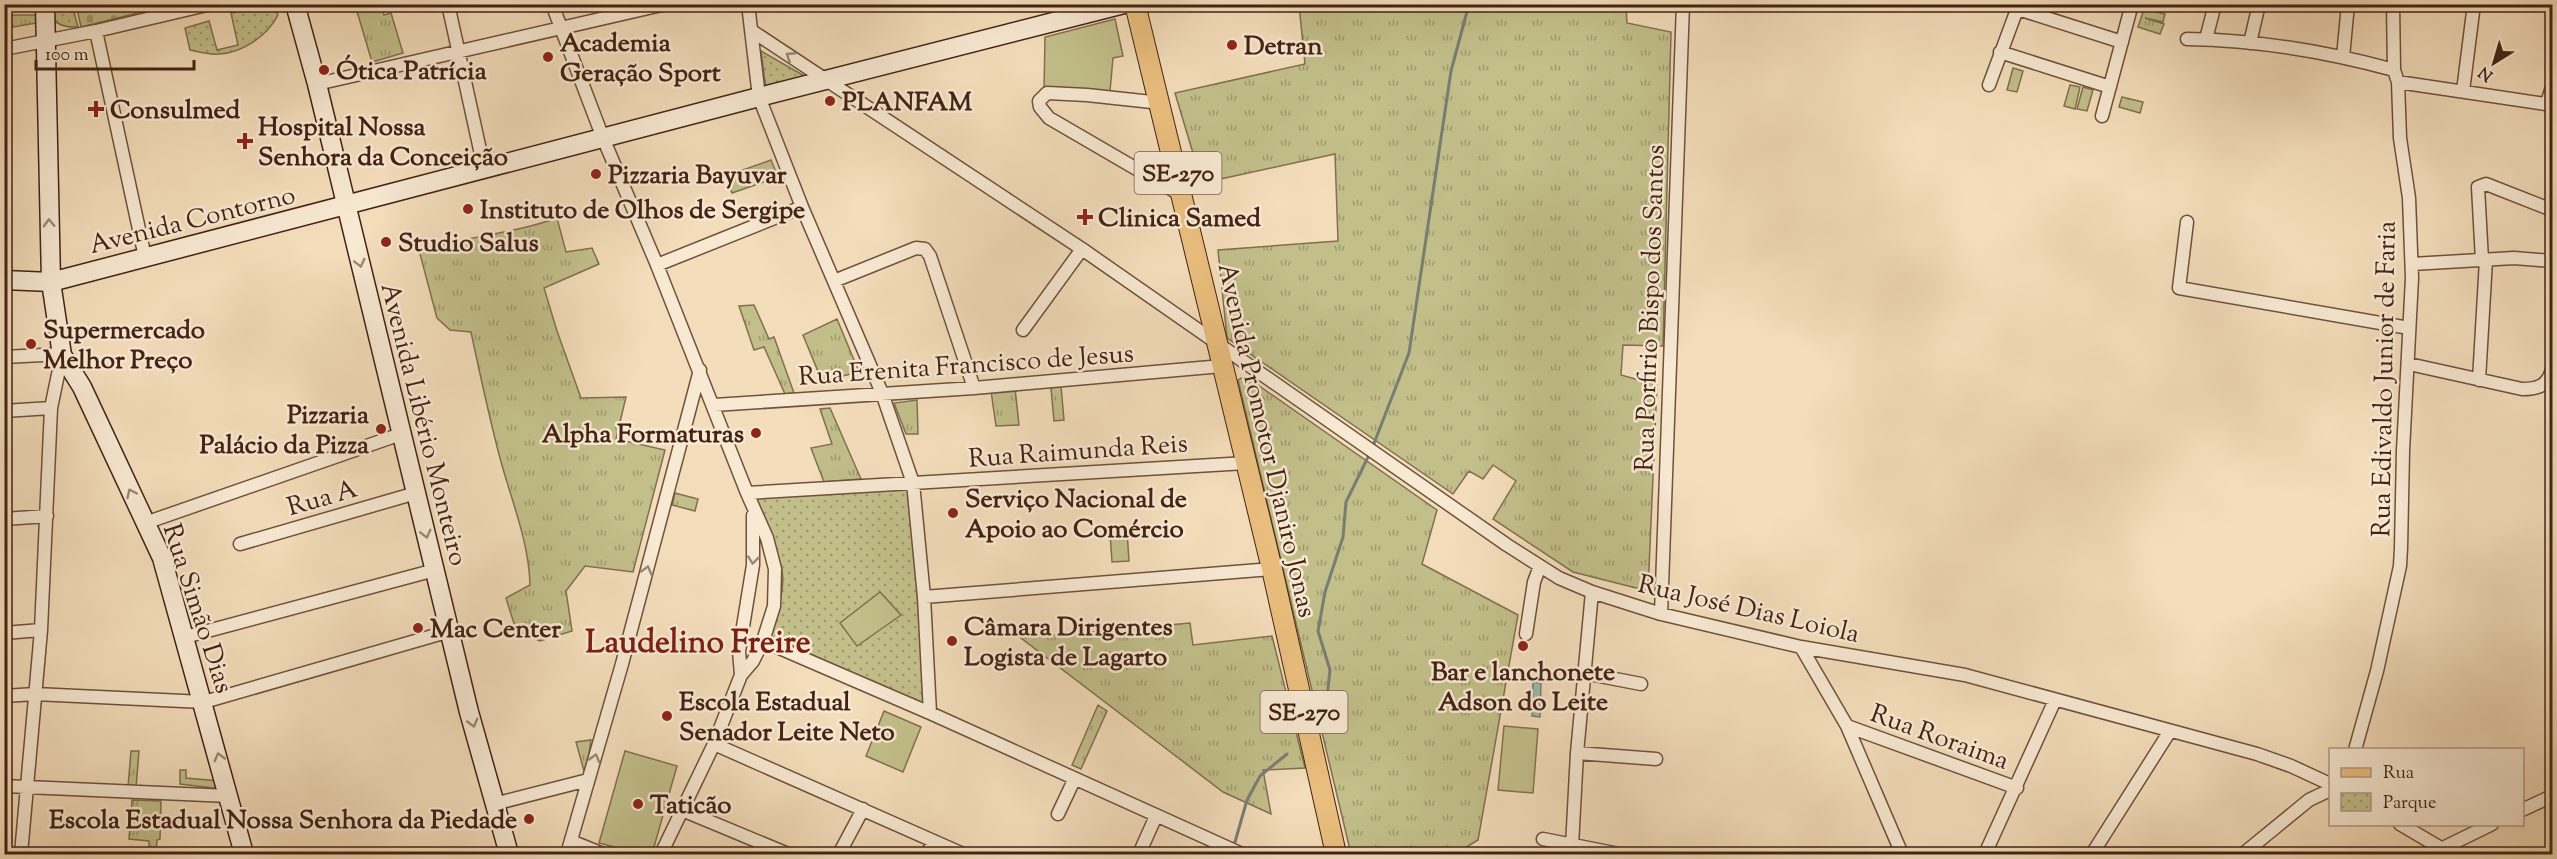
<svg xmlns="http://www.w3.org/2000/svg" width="2557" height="859" viewBox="0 0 2557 859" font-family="'Sorts Mill Goudy',serif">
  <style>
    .grass { fill: url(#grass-tufts); stroke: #827050; stroke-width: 1.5 }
    .cemetery { fill: url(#cemetery-stones); stroke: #827050; stroke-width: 1.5 }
    .park { fill: url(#park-dots); stroke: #827050; stroke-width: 1.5 }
    .pitch { fill: #c2bf8b; stroke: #827050; stroke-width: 1.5 }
    .water { fill: #9cbcb1; stroke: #787e73; stroke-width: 1.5 }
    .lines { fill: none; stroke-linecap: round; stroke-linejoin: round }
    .stream { stroke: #787e73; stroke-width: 3 }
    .street-casing { stroke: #6f513e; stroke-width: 15 }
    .secondary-casing { stroke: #432215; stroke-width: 21 }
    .primary-casing { stroke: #432215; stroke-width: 22 }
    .street { stroke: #f8e9d3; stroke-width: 12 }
    .secondary { stroke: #f8e9d3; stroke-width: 18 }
    .primary { stroke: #eabe7e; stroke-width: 20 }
    .oneway { stroke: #9e8674 }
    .poi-dot { fill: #8f2418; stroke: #f8e9d3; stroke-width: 2 }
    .labels { text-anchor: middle; stroke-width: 5; stroke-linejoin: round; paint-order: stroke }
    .shield { fill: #f8e9d3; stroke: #795e4e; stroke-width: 1.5 }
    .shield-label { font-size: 24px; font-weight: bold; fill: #432215 }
    .poi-label { font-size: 26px; font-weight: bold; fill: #432215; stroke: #f8e9d3; text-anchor: start }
    .street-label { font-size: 26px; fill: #432215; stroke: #f8e9d3 }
    .district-label { font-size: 32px; font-weight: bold; fill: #7a1f14; stroke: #f8e9d3 }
  </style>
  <defs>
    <pattern id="grass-tufts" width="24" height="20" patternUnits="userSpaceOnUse" patternTransform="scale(1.5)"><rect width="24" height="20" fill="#c2bf8b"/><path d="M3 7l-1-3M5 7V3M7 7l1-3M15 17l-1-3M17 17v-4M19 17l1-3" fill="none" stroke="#9f9b70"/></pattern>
    <pattern id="cemetery-stones" width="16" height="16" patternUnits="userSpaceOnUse" patternTransform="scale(1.5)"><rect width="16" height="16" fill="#c2bf8b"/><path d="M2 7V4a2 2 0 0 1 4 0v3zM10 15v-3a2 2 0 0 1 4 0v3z" fill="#9f9b70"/></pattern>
    <pattern id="park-dots" width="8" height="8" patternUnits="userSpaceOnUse" patternTransform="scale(1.5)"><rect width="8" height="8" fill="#c2bf8b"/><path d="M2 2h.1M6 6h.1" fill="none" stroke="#9f9b70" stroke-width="1.8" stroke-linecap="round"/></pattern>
  </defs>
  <rect width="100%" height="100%" fill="#f4ddbb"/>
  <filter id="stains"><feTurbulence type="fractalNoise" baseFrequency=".00333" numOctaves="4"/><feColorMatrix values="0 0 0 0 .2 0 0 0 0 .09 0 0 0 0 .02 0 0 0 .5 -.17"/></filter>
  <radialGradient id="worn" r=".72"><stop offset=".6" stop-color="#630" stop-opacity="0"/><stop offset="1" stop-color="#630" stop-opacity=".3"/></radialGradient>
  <!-- grass -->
  <path class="grass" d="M369,5h12l3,10 7,-2 12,40 -31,9 -16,-54z
    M1299,5h327l1,18 44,9 -8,314 -40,-1 -2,30 36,10 -9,206 -75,-19 -80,-53 23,-38 -23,-16 -10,14 -14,-8 -16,23 -226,-156 -9,-88 120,-9 -3,-87 -133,29 -27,-90 130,-29z
    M2144,9l21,5 -2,8 -18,-4 19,6 -4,10 -22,-7z
    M10,15h26l1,8 -24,4z
    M2013,68l10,3 -6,21 -10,-2z
    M2070,85l10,2 -5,22 -11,-3z
    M2083,87l10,3 -6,21 -10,-2z
    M2122,97l21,5 -3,11 -21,-6z
    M771,160l7,17 -46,16 -6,-17z
    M557,218l9,34 26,-4 7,16 -55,24 13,43 24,67 45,-1 -10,42 49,11 -32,122 -48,-6 -19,25 6,40 -32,10 -24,-11 -10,-32 24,-13c-1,-44 -19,-85 -30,-127 -11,-41 -20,-84 -29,-126l-21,-2 -13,-12 -18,-68c46,-13 93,-16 138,-32z
    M754,305l15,34 5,-2 20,56 -9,1 -21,-47 -10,3 -15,-44z
    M837,319l22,53 -37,9 -19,-46z
    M1245,376l192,134 -15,54 96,51 -40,225 -23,14h-104l-113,-474z
    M1061,386l3,34 -10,1 -3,-33z
    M1015,388l4,37 -23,1 -5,-35z
    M917,400l1,34h-12l-12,-31z
    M830,408l31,71 -37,3 -13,-34 21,-4 -12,-35z
    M675,493l23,6 -3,12 -23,-6z
    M1190,623l3,22 79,-9 33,132 -42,2 8,44 -48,-22 -202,-154z
    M1098,705l9,6 -26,58 -9,-4z
    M591,740l-5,33 -2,-2 -8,-29z
    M131,751h8l-3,37 -8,-1z
    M180,770h6v8l33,3 3,8 -42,-5z
    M132,800l29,1 -1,38 -3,1 -1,14h-7v-13l-20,-2z"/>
  <!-- cemetery -->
  <path class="cemetery" d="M76,4h94v1l-89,22z"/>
  <!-- park -->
  <path class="park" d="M48,5h24l6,22c-16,1 -30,-5 -30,-22z
    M273,5l5,10c-10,20 -35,38 -59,39 -9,1 -20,-2 -29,-4l-5,-22 24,-7 8,29 21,-5 -7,-32z
    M761,51l47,27 -42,11z
    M910,487l9,111 6,108 -157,-71c7,-19 18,-43 14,-64 -5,-26 -21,-51 -33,-74z"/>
  <!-- pitch -->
  <path class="pitch" d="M1115,19l8,37 -10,2 -3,33 -66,-1 1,-53z
    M1127,531l2,30 -17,1 -2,-29z
    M880,592l21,23 -44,31 -17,-23z
    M884,711l37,16 -18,45 -37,-16z
    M1504,726l34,3 -5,64 -35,-3z
    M625,751l52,15 -25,88h-11l-42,-11z"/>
  <!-- water -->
  <path class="water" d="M1533,682l8,1 -1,34 -8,-1z"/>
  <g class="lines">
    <!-- stream -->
    <path class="stream" d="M1373,446l36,-93 42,-282 18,-67
      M1324,724l6,-54 -12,-39 7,-39 18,-55 3,-35 23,-47
      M1235,842l12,-42 13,-24 27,-22"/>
    <defs>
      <path id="street" d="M448,4l36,164
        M552,4l51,134 54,127 90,228 20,45 8,31 -1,37 -11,35 -10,20 -12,14 -27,69 -53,110
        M748,4l11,93 43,110 80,186 31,90 11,114 6,116
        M2018,9l104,33
        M96,31l49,226
        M752,31l330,218 425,296 52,33 33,14 69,22 140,33 164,28 292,79 34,12 39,18
        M2187,39c69,1 141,13 207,31
        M2206,39l9,-35
        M2250,43l9,-39
        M4,49l92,-18 115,-27
        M2000,52l110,35
        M2343,57l5,-53
        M2398,82l154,23
        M317,84l349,-80
        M1989,85l30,-81
        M2463,91l11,-87
        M1161,103l-74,-8 -40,-2 -8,8 1,6 9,11 134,78
        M2547,103l5,-16
        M2102,116l30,-112
        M2187,222l-8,66 230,40
        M2482,260l-4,-73 8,-3 66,26
        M2412,264l102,-6 38,3
        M657,265l145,-58
        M834,281l82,-33 9,1 5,7 44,132
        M1023,330l59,-81
        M4,357l58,-3
        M2409,364l113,25c16,0 25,-3 30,-19
        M2479,380l7,-120
        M714,405l260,-17 248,-22
        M4,411l47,-3
        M747,493l499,-30
        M4,519l43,-3
        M145,523l256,-89
        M240,544l176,-51
        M924,597l348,-28
        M1661,614l22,-610
        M4,633l37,-3
        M1526,634l8,-52 6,-16
        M185,637l250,-67
        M763,641l167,72 312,141
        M1801,647l46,79 55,128
        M1584,673l57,11
        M741,675l-2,-24 14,-86v-50
        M4,696l31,-2 169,8 246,-71
        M1847,726l170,62
        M714,744l249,110
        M2355,750l22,-79 23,-105 1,-18 2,-97 9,-173 -3,-80 -9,-60 -2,-56 -4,-12 -1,-66
        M1577,753l79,6
        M4,786l225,10
        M494,804l94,-24
        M682,810l106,44
        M2522,810l30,-14
        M1058,814l16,-34
        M2400,824l51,30
        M1543,839l76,15
        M571,841l32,13
        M1572,846l5,-93 15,-161
        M2441,849l51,-25
        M21,854l20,-224 10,-222 11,-53
        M567,854l55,-190 78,-294
        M839,854l24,-45
        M927,854l7,-13
        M1139,854l17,-38
        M1985,854l70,-154
        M2092,854l78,-123
        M2243,854l66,-54 21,-10"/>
      <path id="secondary" d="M45,4l6,278 11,73 20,32 80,171 82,296
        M295,4l22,80 152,628 40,142
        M4,280l47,2 708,-185 365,-93"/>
      <path id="primary" d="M1135,4l137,565 64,285"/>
    </defs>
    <!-- street casing -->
    <use href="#street" class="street-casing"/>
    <!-- secondary casing -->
    <use href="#secondary" class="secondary-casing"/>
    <!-- primary casing -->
    <use href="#primary" class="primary-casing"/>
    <!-- street -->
    <use href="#street" class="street"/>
    <!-- secondary -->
    <use href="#secondary" class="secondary"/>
    <!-- primary -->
    <use href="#primary" class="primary"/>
  </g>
  <!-- one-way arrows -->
  <defs><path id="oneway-chevron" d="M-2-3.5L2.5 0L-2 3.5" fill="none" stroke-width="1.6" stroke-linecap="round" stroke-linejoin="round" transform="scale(1.5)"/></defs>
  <g class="oneway">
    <use href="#oneway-chevron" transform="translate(790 56) rotate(-147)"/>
    <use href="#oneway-chevron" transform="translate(49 223) rotate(-92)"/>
    <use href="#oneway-chevron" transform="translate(360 263) rotate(76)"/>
    <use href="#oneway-chevron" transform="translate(131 493) rotate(-115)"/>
    <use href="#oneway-chevron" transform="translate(426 534) rotate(76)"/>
    <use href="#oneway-chevron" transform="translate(753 560) rotate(96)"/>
    <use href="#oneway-chevron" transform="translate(647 570) rotate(-75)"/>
    <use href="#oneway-chevron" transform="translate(473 723) rotate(75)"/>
    <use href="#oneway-chevron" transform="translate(219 757) rotate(-105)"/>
    <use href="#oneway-chevron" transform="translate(595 758) rotate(-74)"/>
  </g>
  <!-- markers -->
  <g class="poi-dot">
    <circle cx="1232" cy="45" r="6"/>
    <circle cx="548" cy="57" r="6"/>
    <circle cx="324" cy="70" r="6"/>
    <circle cx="830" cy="101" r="6"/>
    <path d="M93 100h6v6h6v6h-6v6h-6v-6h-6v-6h6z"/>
    <path d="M242 132h6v6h6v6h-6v6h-6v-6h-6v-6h6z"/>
    <circle cx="596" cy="174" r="6"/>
    <circle cx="468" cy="209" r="6"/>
    <path d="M1082 208h6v6h6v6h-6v6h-6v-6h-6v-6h6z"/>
    <circle cx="386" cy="242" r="6"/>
    <circle cx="31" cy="344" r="6"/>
    <circle cx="381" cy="429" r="6"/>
    <circle cx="756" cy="433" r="6"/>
    <circle cx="953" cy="513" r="6"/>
    <circle cx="418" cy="628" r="6"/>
    <circle cx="952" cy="641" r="6"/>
    <circle cx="1523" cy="646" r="6"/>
    <circle cx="667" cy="716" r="6"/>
    <circle cx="638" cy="804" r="6"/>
    <circle cx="529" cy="819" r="6"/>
  </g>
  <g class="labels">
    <!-- shield labels -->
    <g class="shield">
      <rect x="1134.5" y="152" width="87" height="42" rx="4.5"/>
      <rect x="1260.5" y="691" width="87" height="42" rx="4.5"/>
    </g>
    <g class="shield-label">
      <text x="1178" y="181">SE-270</text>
      <text x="1304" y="720">SE-270</text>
    </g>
    <!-- poi labels -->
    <g class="poi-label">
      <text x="560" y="51">Academia<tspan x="560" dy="30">Geração Sport</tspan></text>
      <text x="1244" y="54">Detran</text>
      <text x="336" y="79">Ótica Patrícia</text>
      <text x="842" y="110">PLANFAM</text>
      <text x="110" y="118">Consulmed</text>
      <text x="258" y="135">Hospital Nossa<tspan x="258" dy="30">Senhora da Conceição</tspan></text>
      <text x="608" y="183">Pizzaria Bayuvar</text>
      <text x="480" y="218">Instituto de Olhos de Sergipe</text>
      <text x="1098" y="226">Clinica Samed</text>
      <text x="398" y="251">Studio Salus</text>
      <text x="43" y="338">Supermercado<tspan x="43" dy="30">Melhor Preço</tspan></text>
      <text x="369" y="423" text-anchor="end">Pizzaria<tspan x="369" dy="30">Palácio da Pizza</tspan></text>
      <text x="744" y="442" text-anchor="end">Alpha Formaturas</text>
      <text x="965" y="507">Serviço Nacional de<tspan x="965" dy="30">Apoio ao Comércio</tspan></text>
      <text x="964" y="635">Câmara Dirigentes<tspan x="964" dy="30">Logista de Lagarto</tspan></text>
      <text x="430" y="637">Mac Center</text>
      <text x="1523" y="680" text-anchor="middle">Bar e lanchonete<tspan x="1523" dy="30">Adson do Leite</tspan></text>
      <text x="679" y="710">Escola Estadual<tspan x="679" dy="30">Senador Leite Neto</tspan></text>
      <text x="650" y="813">Taticão</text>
      <text x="517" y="828" text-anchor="end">Escola Estadual Nossa Senhora da Piedade</text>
    </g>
    <!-- street labels -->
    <g class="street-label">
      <text transform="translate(192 219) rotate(-14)" y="9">Avenida Contorno</text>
      <text transform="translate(1649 308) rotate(-88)" y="9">Rua Porfirio Bispo dos Santos</text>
      <text transform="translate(966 364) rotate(-4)" y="9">Rua Erenita Francisco de Jesus</text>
      <text transform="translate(2383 379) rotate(-89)" y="9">Rua Edivaldo Junior de Faria</text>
      <text transform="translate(425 424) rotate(76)" y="9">Avenida Libério Monteiro</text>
      <text transform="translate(1268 440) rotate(77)" y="9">Avenida Promotor Djaniro Jonas</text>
      <text transform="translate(1078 450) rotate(-4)" y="9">Rua Raimunda Reis</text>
      <text transform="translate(322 497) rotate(-16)" y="9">Rua A</text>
      <text transform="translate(199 608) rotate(72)" y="9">Rua Simão Dias</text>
      <text transform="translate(1749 608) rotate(13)" y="9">Rua José Dias Loiola</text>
      <text transform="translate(1940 736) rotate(20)" y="9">Rua Roraima</text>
    </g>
    <!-- district labels -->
    <g class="district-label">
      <text x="698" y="652">Laudelino Freire</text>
    </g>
  </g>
  <!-- margin -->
  <rect width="2557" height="859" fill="none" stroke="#f4ddbb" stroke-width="24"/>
  <rect x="6" y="6" width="2545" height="847" fill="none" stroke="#432215" stroke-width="3"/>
  <rect x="12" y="12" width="2533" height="835" fill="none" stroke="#432215" stroke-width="1.5"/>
  <!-- legend -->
  <rect x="2329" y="748" width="195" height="78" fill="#f8e9d3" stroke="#b09987" stroke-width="1.5"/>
  <rect x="2341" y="768" width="30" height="9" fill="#eabe7e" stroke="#b09987" stroke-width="1.5"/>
  <text x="2383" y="778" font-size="18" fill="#432215">Rua</text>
  <rect x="2341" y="793" width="30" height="18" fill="url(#park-dots)" stroke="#b09987" stroke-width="1.5"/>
  <text x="2383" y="808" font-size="18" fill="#432215">Parque</text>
  <!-- north arrow -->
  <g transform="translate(2494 63) rotate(217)" stroke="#f8e9d3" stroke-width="4.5" paint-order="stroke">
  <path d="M0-4.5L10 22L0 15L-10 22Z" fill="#432215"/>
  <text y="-9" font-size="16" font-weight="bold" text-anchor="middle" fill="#432215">N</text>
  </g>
  <!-- scale -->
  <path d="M36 60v9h158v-9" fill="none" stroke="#432215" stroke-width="3"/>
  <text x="45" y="60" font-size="18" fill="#432215" stroke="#f8e9d3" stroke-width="4.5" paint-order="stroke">100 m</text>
  <rect width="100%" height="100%" filter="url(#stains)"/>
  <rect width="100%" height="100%" fill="url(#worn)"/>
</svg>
